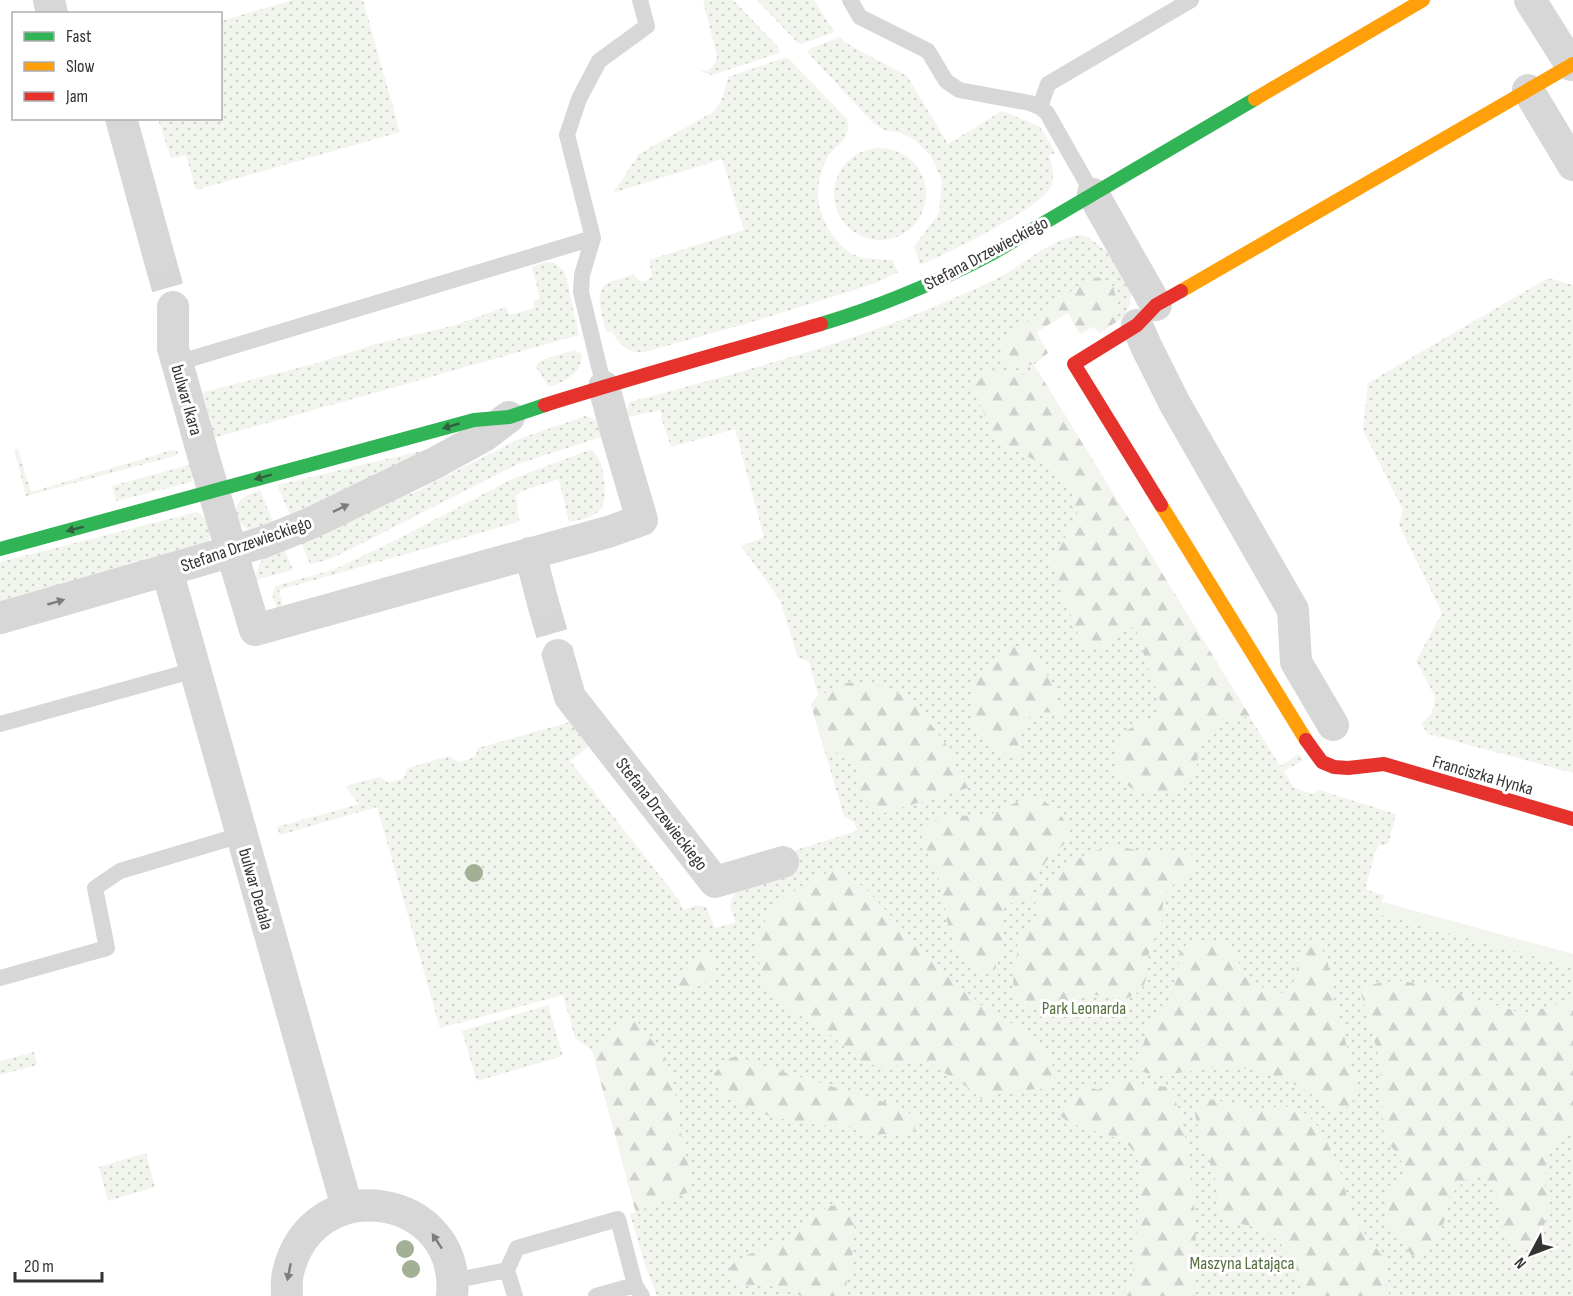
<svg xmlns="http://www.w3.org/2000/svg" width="1573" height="1296" viewBox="0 0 1573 1296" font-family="'Sofia Sans Condensed',sans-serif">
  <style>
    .grass { fill: url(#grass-dots) }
    .forest { fill: url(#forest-firs) }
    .garden { fill: #f1f5ed }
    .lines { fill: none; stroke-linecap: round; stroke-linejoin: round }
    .street-tunnel { stroke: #d6d6d6; stroke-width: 32; stroke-dasharray: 32 16; stroke-linecap: butt }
    .lane { stroke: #d7d7d7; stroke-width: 16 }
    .street { stroke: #d7d7d7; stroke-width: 32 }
    .fast { stroke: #30b455; stroke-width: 14 }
    .slow { stroke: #ff9f0a; stroke-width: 14 }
    .jam { stroke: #e5322d; stroke-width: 14 }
    .tree { fill: #a2b095 }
    .oneway { fill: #32603f }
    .oneway2 { fill: #7d7d7d }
    .labels { text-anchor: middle; stroke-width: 6; stroke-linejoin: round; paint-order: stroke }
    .street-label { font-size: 18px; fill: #333; stroke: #fff }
    .park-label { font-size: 18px; fill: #56703f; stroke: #fff }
  </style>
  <defs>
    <pattern id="grass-dots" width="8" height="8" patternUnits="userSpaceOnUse" patternTransform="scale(1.5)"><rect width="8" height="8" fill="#f1f5ed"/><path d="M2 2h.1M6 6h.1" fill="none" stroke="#cfd2cc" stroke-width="1.8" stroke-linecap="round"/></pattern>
    <pattern id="forest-firs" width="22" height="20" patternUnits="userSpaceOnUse" patternTransform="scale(1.5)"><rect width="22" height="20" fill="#f1f5ed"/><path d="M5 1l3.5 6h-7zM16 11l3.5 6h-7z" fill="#cfd2cc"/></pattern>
  </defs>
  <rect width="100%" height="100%" fill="#fff"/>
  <!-- grass -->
  <path class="grass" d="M293,0h70l37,132 -204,58 -10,-35 -15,3 -13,-39 62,-1 1,-97z
    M703,0h30l46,48v5l-67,22 -11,-3 1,-1 7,-1 5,-5 3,-8z
    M757,0h57l20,32 -4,2 -28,10 -4,-1z
    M840,37l4,5 63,34 41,68 54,-33 37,15 12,18 4,9 -6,2c3,11 6,21 2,32 -10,21 -107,68 -131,78l-6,-18 25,-34 3,-33 -11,-24 -16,-16 -14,-7 -17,-3 -10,-6 -66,-71 1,-4z
    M784,58l5,1 58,60c5,26 -14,24 -22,43 -11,26 -9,48 6,71 5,7 12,15 20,20 12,7 27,6 41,7l6,12 -22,11 -114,36 -117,33c-17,2 -25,-7 -33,-20h-6c-3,-12 -12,-38 -1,-47 7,-5 19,-7 28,-11l5,6 6,2 8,-6 -3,-16 95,-30 -22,-71 -109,34 26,-39 74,-42 8,-10 7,-25z
    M834 194a46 46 0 1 1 92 0a46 46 0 1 1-92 0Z
    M1080,235l8,2 22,17 21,38 -1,12 -6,13 -25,16 -5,-7 -14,8 -12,-21 -32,19 12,21 -14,12 246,401 19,-12 5,6 -20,11 9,16 19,7 7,-4 77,24 -8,30 -9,2 -3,3 -10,36 1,4 3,2 14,4 -5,19 194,53v329h-916l-12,-31 -15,-51 6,-2 -44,-162 -17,-12 -12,-43 -123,33 -63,-221 -97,28 -3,-8 82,-23 -14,-18 34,-9 10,6 15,-5 4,-10 41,-12 10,6 16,-5 3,-9 92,-26 18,25 -18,14 109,139 4,10 14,-5 9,2 9,21 21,-6 -6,-15 1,-6 5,-10 50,-38 71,-22 -2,-8 -11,-7 -33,-111 7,-10 -9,-33 -11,-5 -18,-57 -39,-54 23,-9 -29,-108 -64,18 -9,-27 -1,-10 -33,7v-11l2,-4c98,-27 197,-52 291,-90 28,-12 56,-23 83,-37 24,-14 47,-36 76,-40z
    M546,262h8l11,10 14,63 -365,103 -11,-46 111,-28 62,-20 76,-18 54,-19 3,8 25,-7 -1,-7 7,-3 -8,-31z
    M1548,278l25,7v488l-145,-39 -7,-10 11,-11 3,-17 -19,-35 26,-48 -43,-88 4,-15 -40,-80 5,-47z
    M574,350l8,4c0,19 -16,27 -33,33l-13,-20 3,-6z
    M585,416c11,1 17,10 19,20l-86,28 -181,92 -14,5 -13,3 -10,-24 110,-48 2,2 40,-21 67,-34z
    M14,449h4l13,43 141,-42 7,1 -4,5 -149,40z
    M429,449l-137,70 -15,-34z
    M592,449c2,4 6,8 8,12 4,11 8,38 1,48 -7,9 -22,11 -32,13l-10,-43 -37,12 -6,5 3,26 -240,68 5,21h-6l-6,-17 4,-8 59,-17 59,-28 118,-62z
    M192,464l3,9 -4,9 -75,19 -4,-15z
    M260,490l15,36 -26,4c-9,-5 -18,-17 -10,-28 4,-6 15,-9 21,-12z
    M197,512c12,7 16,19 11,32l-208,63v-45z
    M283,546l10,24 -37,10c1,-20 10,-26 27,-34z
    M548,1005l15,51 -86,25 -15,-50z
    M34,1052l3,13 -37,10v-14z
    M146,1153l9,34 -47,14 -9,-34z"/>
  <!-- forest -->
  <path class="forest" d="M1098,277l15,9 5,19 -3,9 1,8 -17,11 -5,-7 -14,8 -12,-21 -32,19 12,21c-18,15 -19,14 -42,11l-3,-9v-12l7,-8c29,-22 54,-43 88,-58z
    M989,368c15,6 34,10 49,3l212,345 -29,6 -9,5 -11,17 -3,9 -1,13 -10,16 -5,4 -8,5 -20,3 -15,-3 -8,-3 -7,-6 -9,-15v-18l12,-19 24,-12 8,-7 1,-11 -16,-44 -2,-16 -9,-13c-12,1 -16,9 -25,16 -8,4 -16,6 -24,8l-35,-95 20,-23 8,-19 -5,-22 -14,-17 -11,-9 -50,-24 -24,-54z
    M1015,646c3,0 6,0 10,1 17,6 33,53 40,70 -33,-15 -52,7 -45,40 -23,-2 -46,-18 -49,-42 -1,-6 1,-13 2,-18 0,-6 0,-13 3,-18 10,-15 25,-24 39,-33z
    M856,682l26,4 22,10 12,9 32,42 7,20 16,20 -94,28 -8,-6 -9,-16v-13l-4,-12 -34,-26 -11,-37 7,-10 10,-3 11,-8z
    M1034,796c10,2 39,27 36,39 -2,9 -16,16 -22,24 -5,7 -11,15 -14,24 -2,6 -2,12 -5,18 -16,-3 -35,7 -24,25l-5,6 5,8 -9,23v5c-9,8 -19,7 -27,-2 -26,-30 -21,-56 -31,-90 -3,-12 -21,-36 -15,-46 2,-4 6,-7 10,-9 21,-11 38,-1 58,-7 15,-5 28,-15 43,-18z
    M1111,847c18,-1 36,8 54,5 7,-1 12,-4 18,-2 4,1 9,4 11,8 6,15 -13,20 -21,27 -4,3 -8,10 -9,15 -3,9 -1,18 -4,27 -3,9 -9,16 -11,25 -3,14 1,29 -10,39 -17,16 -35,2 -53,4 -14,1 -25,12 -38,14 -8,2 -16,0 -22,-5 -20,-13 -11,-31 -9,-50 1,-8 0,-15 2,-23 15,-2 23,-11 15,-26 5,-8 10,-16 16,-24 13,-16 41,-32 61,-34z
    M830,871h8l26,16 71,76 13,12 33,30 22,14 16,8 11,9 16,17 8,15v10l-8,9 -6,2 -25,1 -34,9 -18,-15 -34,-20h-23l-21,4 -23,-6 -30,-26 -55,-35 -12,-11 -4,-15 -5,-37 11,-21 14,-15 20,-16z
    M1312,939l6,1 10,23 5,36 7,20 16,65v10l-6,12 -9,4 -7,-2c-37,-25 -74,-44 -120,-40 -17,1 -77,17 -81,-7l10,-15 7,-26 8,-11 11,-10 4,-8 5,-18 1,-19 8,-10 5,-3h8l20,2 14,12 12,19 7,8 15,8 9,2 7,1 7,-3c6,-15 7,-43 21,-51z
    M702,954l16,8 -6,15 -13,9 -16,7 -6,-11 10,-17z
    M1400,981l29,4 93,28 28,-6 23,-8v128l-12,8 -13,15 -3,31 3,20 -4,26 -7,16 -18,7 -9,-5 -6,-10 -6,-34 -7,-17 -12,-9 -13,5 -16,15 -4,23 -12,24 -6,9 -8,4 -8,1 -25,-35 -1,-34c30,-10 15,-33 -2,-47l-4,-79 -20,-72 21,-7z
    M636,1020l30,39 7,21 6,45 9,40 1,27 -37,13 -16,8 -44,-163 22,-23 8,-5z
    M737,1056l36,13 128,38 19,14 -7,10 -38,4 -12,-2 -16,-6 -37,-3 -37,-7 -19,-6 -34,-16 -6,-21 13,-15z
    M1122,1077l18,8 32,2 16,61 8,79 -2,69h-73l3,-3 9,-20 8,-91 -2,-17 -4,-12 -10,-12 -57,-19 -11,-9 30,-27c14,7 27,4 35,-9z
    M1204,1099c14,0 28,6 41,8 34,5 49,-13 75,22 10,13 11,29 20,42l12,46 31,40 5,18 1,21h-87c-7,-35 -17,-63 -56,-71 -10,-2 -18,-1 -25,-10 -7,-10 -3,-24 -6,-36 -2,-11 -7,-20 -11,-30 -4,-9 -5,-18 -7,-27 -1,-4 -3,-9 -2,-13 1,-6 5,-8 9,-10z
    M844,1203l10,21 -2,37 -7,29 -7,6h-36l-32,-10 -32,-2 -10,-8 2,-9 5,-5 12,-7 40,-16 40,-32z"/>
  <!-- garden -->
  <path class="garden" d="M1383,902l190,52v13l-194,-53z"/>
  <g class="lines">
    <!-- street-tunnel -->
    <path class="street-tunnel" d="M159,257l14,50
      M543,603l15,52"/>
    <!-- lane -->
    <path class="lane" d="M850,0l10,17 68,34 18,30 13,9 71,13 10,4 7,6 46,81
      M1040,107l8,-23 143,-84
      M177,363l416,-125
      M604,387l-23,-95 1,-17 11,-37 -26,-103 12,-36 20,-38 48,-35 -7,-26
      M0,724l195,-54
      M0,978l107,-30 -12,-60 25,-17 121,-36
      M507,1270l8,26
      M453,1281l54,-11 10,-22 101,-29 17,66 7,11
      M596,1296l39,-11"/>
    <!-- street -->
    <path class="street" d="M49,0l3,14
      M1530,0l41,65
      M1528,90l45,75
      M121,118l38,139
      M1093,194l63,111
      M173,307v41l32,114 50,168 353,-98 34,-12 -25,-85 -13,-48
      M1137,325l9,21 29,58 118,206 3,52 37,63
      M530,553l13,50
      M167,570l180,637
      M0,618l264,-76 47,-19 122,-59 51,-28 25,-19
      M558,655l12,42 145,185 68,-20
      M287,1296c0,-8 -1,-16 1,-23 24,-105 174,-80 164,23"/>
    <!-- fast -->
    <path class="fast" d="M821,324c60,-18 117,-42 172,-71l262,-154
      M0,549l474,-129 35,-3 36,-12"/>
    <!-- slow -->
    <path class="slow" d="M1255,99l168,-99
      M1181,291l392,-227
      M1161,505l145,235"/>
    <!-- jam -->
    <path class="jam" d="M545,405c92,-29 184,-54 276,-81
      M1161,505l-87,-141 63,-39 19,-20 25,-14
      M1306,740l16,22 12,5 14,1 36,-4 189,55"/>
  </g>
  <!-- trees -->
  <g class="tree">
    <circle cx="474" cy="873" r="9"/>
    <circle cx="405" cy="1249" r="9"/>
    <circle cx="411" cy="1269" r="9"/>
  </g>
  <!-- one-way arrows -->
  <defs><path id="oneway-solid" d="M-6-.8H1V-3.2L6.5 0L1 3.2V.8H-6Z" transform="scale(1.5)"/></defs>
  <g class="oneway">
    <use href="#oneway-solid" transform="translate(451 426) rotate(164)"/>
    <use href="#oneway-solid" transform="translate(263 477) rotate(165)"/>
    <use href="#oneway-solid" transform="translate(75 529) rotate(165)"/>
  </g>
  <g class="oneway2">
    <use href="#oneway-solid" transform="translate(341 508) rotate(-26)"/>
    <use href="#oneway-solid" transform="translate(56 602) rotate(-16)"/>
    <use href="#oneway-solid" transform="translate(437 1241) rotate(-123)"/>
    <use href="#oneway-solid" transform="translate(289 1272) rotate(101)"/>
  </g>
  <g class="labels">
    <!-- street labels -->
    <g class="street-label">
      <text transform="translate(986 253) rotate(-28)" y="6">Stefana Drzewieckiego</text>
      <text transform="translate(187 400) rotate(74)" y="6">bulwar Ikara</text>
      <text transform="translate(246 544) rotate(-19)" y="6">Stefana Drzewieckiego</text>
      <text transform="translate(1483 775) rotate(16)" y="6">Franciszka Hynka</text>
      <text transform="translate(662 814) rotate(52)" y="6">Stefana Drzewieckiego</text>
      <text transform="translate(256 889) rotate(74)" y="6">bulwar Dedala</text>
    </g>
    <!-- park labels -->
    <g class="park-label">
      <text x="1084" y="1014">Park Leonarda</text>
      <text x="1242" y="1269">Maszyna Latająca</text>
    </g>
  </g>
  <!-- legend -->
  <rect x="12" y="12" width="210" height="108" fill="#ffffff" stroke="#adadad" stroke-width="1.5"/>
  <rect x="24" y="32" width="30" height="9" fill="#30b455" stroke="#adadad" stroke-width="1.5"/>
  <text x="66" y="42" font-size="18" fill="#333333">Fast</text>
  <rect x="24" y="62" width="30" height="9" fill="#ff9f0a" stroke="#adadad" stroke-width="1.5"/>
  <text x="66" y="72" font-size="18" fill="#333333">Slow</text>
  <rect x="24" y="92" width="30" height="9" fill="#e5322d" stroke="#adadad" stroke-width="1.5"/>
  <text x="66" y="102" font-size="18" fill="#333333">Jam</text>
  <!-- north arrow -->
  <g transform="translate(1531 1254) rotate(229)" stroke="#ffffff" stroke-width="4.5" paint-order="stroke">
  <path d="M0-4.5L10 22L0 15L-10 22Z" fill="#333333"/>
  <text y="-9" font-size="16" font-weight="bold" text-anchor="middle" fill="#333333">N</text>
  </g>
  <!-- scale -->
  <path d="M15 1272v9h87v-9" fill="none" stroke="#333333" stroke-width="3"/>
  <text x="24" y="1272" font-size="18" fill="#333333" stroke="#ffffff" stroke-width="4.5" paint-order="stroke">20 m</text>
</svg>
